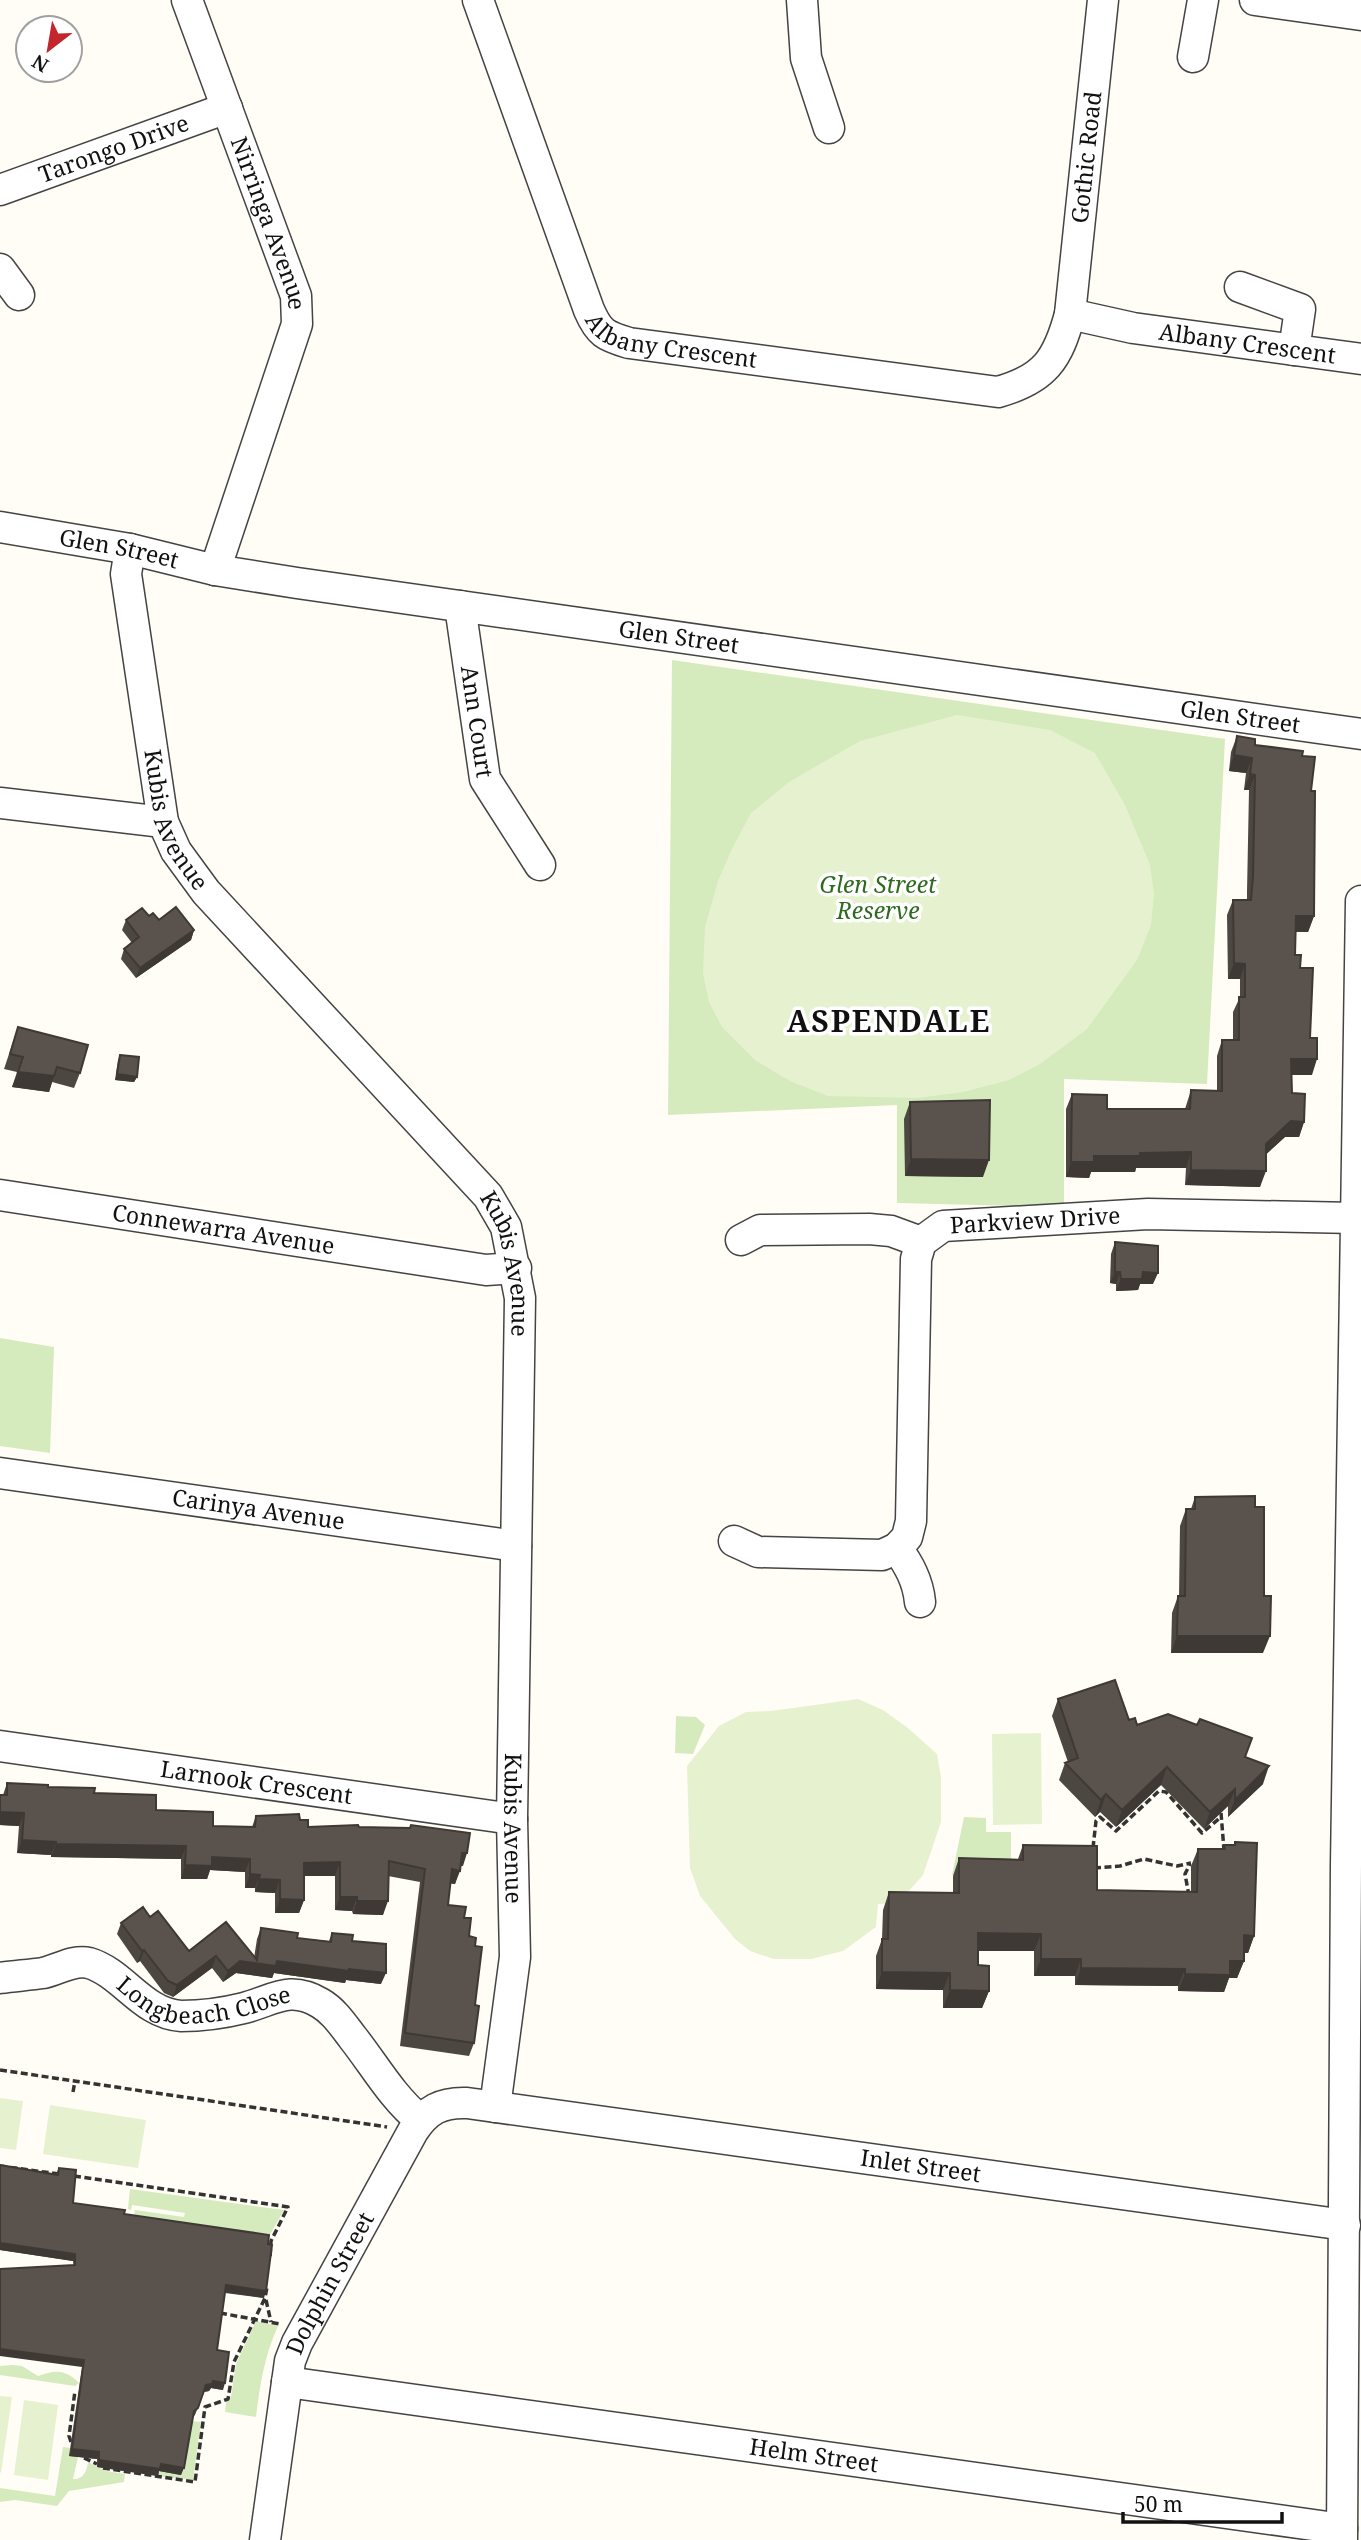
<svg xmlns="http://www.w3.org/2000/svg" width="1361" height="2540" viewBox="0 0 1361 2540" font-family="'Noto Serif',serif">
  <style>
    .green { fill: #d5ebbd }
    .pitch { fill: #e6f2cf }
    .lines { fill: none; stroke-linecap: round; stroke-linejoin: round }
    .minor-casing { stroke: #444; stroke-width: 33 }
    .path { stroke: #333; stroke-width: 3.5; stroke-dasharray: 7 3.5; stroke-linecap: butt }
    .minor { stroke: #fff; stroke-width: 30 }
    .wall { fill: #4d4742 }
    .shaded-wall { fill: #3f3936 }
    .building { fill: #5a524d; stroke: #3f3936; stroke-width: 2 }
    .labels { text-anchor: middle; stroke-width: 7; stroke-linejoin: round; paint-order: stroke }
    .street-label { font-size: 23px; fill: #111; stroke: #fff }
    .park-label { font-size: 23px; font-style: italic; fill: #2f6b1f; stroke: #fff }
    .district-label { font-size: 30px; font-weight: bold; letter-spacing: 2px; fill: #111; stroke: #fff }
  </style>
  <rect width="100%" height="100%" fill="#fffdf5"/>
  <!-- green -->
  <path class="green" d="M672,660l553,79 -18,345 -143,-5v128l-167,-4v-98l-229,10z
    M0,1338l54,9 -4,106 -50,-7z
    M676,1716l20,1 9,8 -12,29 -18,-1z
    M964,1817l22,1v14h25v43h-59z
    M130,2189l154,21 -16,28 -135,-18 2,-10 49,7 1,-4 -53,-8 -1,5 -3,-1z
    M256,2321l22,5c-14,31 -18,59 -22,91l-31,-5 1,-10 5,-5 5,-33z
    M12,2365l10,1 16,10c17,-6 27,-7 41,7l-4,3 -75,-11v-9z
    M190,2421l11,1 -8,58 -35,-4 1,-5 22,3z
    M63,2447l8,1 -1,8 8,1 -5,22c10,1 14,-8 15,-17l18,9 19,3 -1,8 -55,9 -12,15 -42,-6 -15,2v-14l55,8z"/>
  <!-- pitch -->
  <path class="pitch" d="M957,715l93,15 45,23 30,52 25,60 4,29 -3,31 -14,35 -50,69 -47,35 -31,16 -46,12 -46,6 -89,-2 -38,-15 -35,-21 -33,-33 -13,-25 -6,-28 2,-47 13,-46 14,-32 19,-36 38,-31 71,-41z
    M858,1699l25,11 25,18 29,26 4,23v45l-18,53 -25,28 -20,1 -2,23 -33,24 -32,8h-37l-24,-8 -15,-12 -35,-43 -10,-28 -3,-102 32,-40 27,-14 25,-1z
    M1041,1733l1,91 -49,1 -1,-91z
    M0,2098l23,3 -7,49 -16,-2z
    M50,2105l96,15 -8,48 -95,-14z
    M0,2396l12,1 -11,76 -1,-1z
    M24,2400l34,5 -10,75 -34,-5z"/>
  <g class="lines">
    <defs>
      <g id="minor">
        <path id="s1" d="M187,0l109,296 1,28 -82,246"/>
        <path id="s2" d="M478,0l111,310c10,23 16,26 40,33l369,49c47,-13 60,-33 72,-78l33,-314"/>
        <path d="M802,0l4,58 23,70"/>
        <path d="M1255,0l106,15"/>
        <path d="M1193,57l10,-57"/>
        <path id="s3" d="M0,190l227,-82"/>
        <path d="M0,269l19,26"/>
        <path d="M1240,287l60,22 -6,41"/>
        <path id="s4" d="M1070,314l63,14 228,31"/>
        <path id="s5" d="M0,527l130,22 85,21 82,13 1064,151"/>
        <path id="s6" d="M130,549l-4,25 37,248 13,29 30,41 282,304 18,31 14,71 -8,521 3,138 -20,150"/>
        <path id="s7" d="M460,606l25,173 55,86"/>
        <path d="M0,803l163,19"/>
        <path id="s8" d="M0,1195l486,75 30,-2"/>
        <path d="M741,1240l19,-10 109,-1 22,2 30,11"/>
        <path id="s9" d="M0,1473l516,73"/>
        <path d="M734,1541l24,11 124,3 15,-7"/>
        <path id="s10" d="M920,1602c-2,-21 -11,-37 -23,-54l10,-11 4,-16 5,-262 5,-17 22,-16 205,-12 207,4"/>
        <path id="s11" d="M0,1746l512,73"/>
        <path id="s12" d="M0,1978c14,-2 29,-3 43,-5 15,-3 30,-14 46,-10 34,10 54,51 92,53 20,0 43,-3 63,-8 30,-8 46,-23 76,-5 14,8 23,22 33,35 22,28 39,59 67,82"/>
        <path id="s13" d="M287,2382l1055,147"/>
        <path id="s14" d="M265,2540l25,-179 7,-18 116,-212c14,-21 28,-29 54,-28l878,122"/>
        <path d="M1342,2540l4,-675 15,-964"/>
      </g>
    </defs>
    <!-- minor casing -->
    <use href="#minor" class="minor-casing"/>
    <!-- path -->
    <path class="path" d="M1221,1813l3,37
      M1093,1848l3,-27 4,-4 16,14 43,-40 7,1 36,41 19,-16
      M1094,1868l26,-2 24,-7 33,7 14,-3
      M1189,1896l-4,-22 5,-10
      M0,2070l387,57
      M73,2092l2,-11
      M0,2166l59,8
      M74,2176l214,31 -17,34 -1,18
      M266,2300l5,22
      M220,2313l60,11
      M71,2442l-2,-6 6,-45
      M84,2458l13,6
      M103,2468l92,14 10,-75 23,-8 6,-37 31,-64 2,-11"/>
    <!-- minor -->
    <use href="#minor" class="minor"/>
  </g>
  <!-- wall -->
  <path class="wall" d="M1237,736l18,9 47,11 9,35 3,125 -6,16h-12l-1,23 5,13 10,70 2,37h-20v18l12,29 -5,15h-14l-19,17 -6,33 -75,-2 1,-17h-50l-1,4h-44l-2,6 -23,-1v-68l6,-15 35,15h78l6,-19 26,1v-35l5,-16h11v-28l7,-15v-18h-12l-1,-64 6,-15h14v-8l2,-102h-5l2,-17 -17,-2 2,-19z
    M149,916l45,14 -3,10 -55,38 -15,-19 3,-10 8,-6 -10,-13 4,-10z
    M18,1027l62,46 -6,15 -22,-6 -3,10 -37,-5 5,-15 -13,-3z
    M120,1055l17,22 -3,5 -19,-2 3,-20z
    M910,1102l73,75 -78,-1 -1,-57z
    M1115,1242l38,42h-13l-2,6 -22,1v-7l-6,-1 1,-29z
    M1195,1497l60,10 8,146h-92l1,-40 6,-17h1l1,-70 6,-17h5z
    M1058,1699l71,21 8,5 108,32 18,27 -35,33v-11l-24,23 -43,-44 -45,42 -16,-15 -5,5 -36,-37 6,-17 3,-1 -16,-46z
    M7,1783l87,10 119,33 39,1 4,-11 44,4 8,7h51l104,39h-3l-5,18 -5,-1 -2,22 16,13 5,18 6,10v59l-1,38 -5,13 -69,-10 20,-164 -32,-6 -5,39 -30,-1 -1,-3 -17,-1v-34h-31v24l-5,13h-24v-20l-20,-1v-4h-10v-16l-35,-2 -3,9h-26v-20l-130,-2v-2l-34,-2 2,-27 -19,-1v-30h3z
    M1235,1842l19,94 -6,17h-4v8l-7,17h-8l-5,14 -46,-1v-5l-103,-1v-9h-41v-25h-56v14l11,26 -7,17h-39v-18l-67,-1v-33l6,-17 1,-29 6,-18 64,1v-17l6,-18 59,1 5,-14 74,45 94,2v-26l7,-17h25l1,-4h10z
    M150,1917l39,34 65,7 3,-19 4,-11 36,10 32,3 3,-8 20,8 29,43 -35,-4 -1,3 -71,-10 -2,5 -36,-5 -13,9 -11,-14 -39,29 -9,-4 -24,-32 -3,2 -20,-29 4,-11z
    M0,2165l56,9 3,-6 14,35 51,11 140,84 -39,-5 -8,57 6,40 -12,-2 -2,3 -5,1 -9,23 -2,2 -12,58 -22,-4 -1,5 -61,-9v-8l-28,-3 13,-89 -9,-106 -73,-11z"/>
  <!-- shaded-wall -->
  <path class="shaded-wall" d="M1234,755l18,3 -6,15 -17,-2z
    M1250,774l5,1 -6,15h-5z
    M1296,916h18l-6,16 -18,-1z
    M194,930l-3,10 -55,38 4,-10z
    M1234,963l11,1 -5,15h-12z
    M1291,1059h26l-5,16h-26z
    M18,1072l36,4 -5,16 -37,-5z
    M117,1074l20,3 -3,5 -19,-2z
    M1291,1121l13,1 -5,15h-14l-24,22 5,-15z
    M1191,1152l-5,16h-50l-1,4h-44l-2,6 -23,-1 5,-15 23,-6 46,-3z
    M911,1159l78,1 -6,17 -78,-1z
    M1191,1170l75,1 -6,16 -75,-2z
    M1115,1272h5l-4,12 -6,-1z
    M1143,1272l15,1 -5,11h-13l-2,6 -22,1 5,-12z
    M1177,1636h93l-7,17h-92z
    M1269,1766l-6,18 -35,33 7,-17z
    M1167,1767l-6,18 -45,42 6,-17z
    M1235,1789l-7,17 -24,23 6,-17z
    M1106,1794l-6,18 -5,5 6,-17z
    M0,1812l24,1 -5,13 -19,-1z
    M22,1840l34,2 -5,13 -34,-2z
    M56,1844l130,2 -5,13 -130,-2z
    M462,1853h5l-4,13h-6z
    M212,1857l38,2 -5,13 -35,-2 -3,9h-26l4,-14z
    M340,1862l-5,14h-36l5,-13z
    M452,1869l8,2 -5,13 -8,-1z
    M250,1874l10,1 -5,13h-10z
    M259,1879l21,1 -5,13 -20,-1z
    M340,1897h17l-5,14 -17,-1z
    M280,1899l24,1 -5,13h-24z
    M357,1901h31l-5,14 -30,-1z
    M978,1933l63,1 -7,17h-62z
    M1244,1935l10,1 -6,17h-10z
    M144,1950l-4,11 -3,2 5,-12z
    M216,1956l-4,12 -39,29 4,-12z
    M1041,1959h40l-6,17h-41z
    M240,1961h37l109,12 -5,11 -35,-4 -1,3 -71,-10 -2,5 -36,-5 -13,9 5,-11z
    M1230,1961h14l-7,17h-8l-5,14 -46,-1 7,-17z
    M1081,1968l104,1 -7,17 -103,-1z
    M882,1972l68,1 -7,17 -67,-1z
    M950,1990l39,1 -7,17h-39z
    M0,2243l75,11 -2,7 -73,-11z
    M226,2285l40,6 -2,7 -41,-6z
    M0,2349l84,11 -2,7 -82,-11z
    M213,2381l12,2 -2,7 -12,-2 -2,3 -6,1 3,-7z
    M72,2449l27,3 -2,7 -28,-3z
    M99,2460l62,4 23,4 -3,7 -22,-4 -1,5 -61,-9z"/>
  <!-- building -->
  <path class="building" d="M1237,736l18,3v6l48,6 -1,5 13,1 -4,34h4l-1,125h-18l-1,39h6l-1,13h13l-3,70h7v21h-26l1,34 13,1 -1,28 -13,-1 -25,23v27l-75,-1v-18l-51,1v3h-46v6h-23l1,-68 35,1v14h83l1,-19 31,1v-51h17v-43h6v-33l-11,-1 -1,-63h18l2,-24 2,-101 -5,-1 2,-16 -18,-3z
    M176,907l18,23 -54,38 -16,-19 15,-12 -13,-17 16,-12 7,8 4,-3 6,7z
    M18,1027l70,18 -8,28 -23,-6 -3,9 -36,-4 5,-15 -13,-3z
    M120,1055l19,2 -2,20 -20,-3z
    M990,1100l-1,60 -78,-1 -1,-57z
    M1115,1242l43,4v27l-15,-1 -1,7h-21l-1,-7h-5z
    M1255,1496v11h9v89h7l-1,40h-93l1,-40h7l1,-87h9v-12z
    M1115,1680l14,40 6,-2 2,7 31,-11 29,11 3,-6 52,19 -7,19 24,9 -34,34v-11l-25,23 -43,-45 -45,43 -16,-16 -5,6 -36,-37 13,-5 -20,-59z
    M7,1783l41,2v2l47,1 -1,5 62,2v15l57,2v14l42,1 1,-11 43,-2 1,6h8v7l50,-2 1,2 51,1 1,-3 59,8 -3,20h-5l-2,18 -8,-2 -4,36 18,2 -2,11h7l-2,18 7,2 -1,8 7,1 -7,58 4,1 -5,37 -69,-10 20,-164 -36,-8 -1,40h-31v-4h-17v-35l-36,1v37l-24,-1v-19l-21,-1 1,-4 -10,-1v-15l-38,-2v9l-27,-1 1,-19 -130,-2v-2l-34,-2 2,-27 -24,-1v-17h7z
    M1235,1842l22,1 -3,93 -10,-1v26h-14v14l-45,-1v-5l-104,-1v-9h-40v-25l-63,-1v32l11,1v25l-39,-1v-17l-68,-1v-33h6l1,-47 70,1v-35l64,2v-15l74,1v44l100,2 1,-43h27l-1,-4h11z
    M143,1907l7,10 8,-6 31,40 37,-29 31,38 4,-32 37,5 -1,5 34,4 1,-9 21,2 -1,6 34,3v29l-37,-4v2l-72,-10 -1,5 -36,-5 -12,10 -12,-15 -39,29 -9,-4 -24,-31 -2,1 -21,-28z
    M0,2165l58,10 1,-7 17,2 -3,33 52,7 -1,4 145,21 -1,9 4,1 -6,46 -40,-6 -9,65 12,2 -4,31 -12,-2 -1,3 -6,1 -8,23 -4,3 -10,57 -23,-4 -1,5 -61,-9v-8l-27,-3 12,-89 -84,-11v-80l75,-4v-11l-75,-11z"/>
  <g class="labels">
    <!-- street labels -->
    <g class="street-label">
      <text dy="8" stroke="none"><textPath href="#s3" startOffset="121">Tarongo Drive</textPath></text>
      <text dy="8" stroke="none"><textPath href="#s2" startOffset="1027">Gothic Road</textPath></text>
      <text dy="8" stroke="none"><textPath href="#s1" startOffset="238">Nirringa Avenue</textPath></text>
      <text dy="8" stroke="none"><textPath href="#s2" startOffset="424">Albany Crescent</textPath></text>
      <text dy="8" stroke="none"><textPath href="#s4" startOffset="180">Albany Crescent</textPath></text>
      <text dy="8" stroke="none"><textPath href="#s5" startOffset="121">Glen Street</textPath></text>
      <text dy="8" stroke="none"><textPath href="#s5" startOffset="688">Glen Street</textPath></text>
      <text dy="8" stroke="none"><textPath href="#s5" startOffset="1255">Glen Street</textPath></text>
      <text dy="8" stroke="none"><textPath href="#s7" startOffset="117">Ann Court</textPath></text>
      <text dy="8" stroke="none"><textPath href="#s6" startOffset="278">Kubis Avenue</textPath></text>
      <text dy="8" stroke="none"><textPath href="#s10" startOffset="490">Parkview Drive</textPath></text>
      <text dy="8" stroke="none"><textPath href="#s8" startOffset="226">Connewarra Avenue</textPath></text>
      <text dy="8" stroke="none"><textPath href="#s6" startOffset="845">Kubis Avenue</textPath></text>
      <text dy="8" stroke="none"><textPath href="#s9" startOffset="261">Carinya Avenue</textPath></text>
      <text dy="8" stroke="none"><textPath href="#s11" startOffset="259">Larnook Crescent</textPath></text>
      <text dy="8" stroke="none"><textPath href="#s6" startOffset="1412">Kubis Avenue</textPath></text>
      <text dy="8" stroke="none"><textPath href="#s12" startOffset="219">Longbeach Close</textPath></text>
      <text dy="8" stroke="none"><textPath href="#s14" startOffset="964">Inlet Street</textPath></text>
      <text dy="8" stroke="none"><textPath href="#s14" startOffset="268">Dolphin Street</textPath></text>
      <text dy="8" stroke="none"><textPath href="#s13" startOffset="532">Helm Street</textPath></text>
    </g>
    <!-- park labels -->
    <g class="park-label">
      <text x="878" y="893">Glen Street<tspan x="878" dy="26">Reserve</tspan></text>
    </g>
    <!-- district labels -->
    <g class="district-label">
      <text x="889" y="1032">ASPENDALE</text>
    </g>
  </g>
  <!-- north arrow -->
  <g transform="translate(49 49) rotate(211)"><circle r="33" fill="#ffffff" stroke="#a0a0a0" stroke-width="2"/>
  <path d="M0-5L12 26L0 18L-12 26Z" fill="#c4262e"/>
  <text y="-10" font-size="19" font-weight="bold" text-anchor="middle" fill="#111111">N</text>
  </g>
  <!-- scale -->
  <path d="M1123 2512v10h159v-10" fill="none" stroke="#111111" stroke-width="3.5"/>
  <text x="1134" y="2512" font-size="21" fill="#111111" stroke="#ffffff" stroke-width="5" paint-order="stroke">50 m</text>
</svg>
